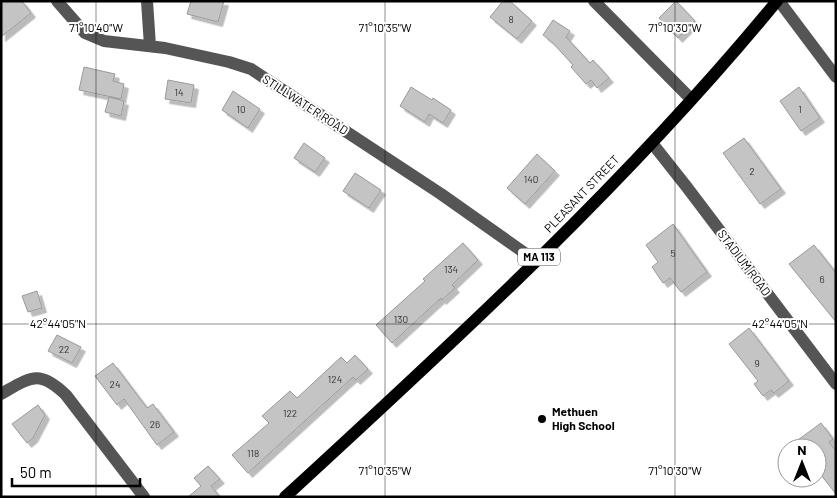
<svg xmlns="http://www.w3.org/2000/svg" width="837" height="498" viewBox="0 0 837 498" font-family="Barlow,sans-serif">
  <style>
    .building { fill: #c4c4c4; stroke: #999; filter: url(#shadow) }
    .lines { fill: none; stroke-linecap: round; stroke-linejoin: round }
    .minor { stroke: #555; stroke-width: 12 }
    .major { stroke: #000; stroke-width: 12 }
    .ticks { fill: none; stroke: #000; stroke-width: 1; stroke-opacity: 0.45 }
    .poi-dot { fill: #000; stroke: #fff; stroke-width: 2 }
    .labels { text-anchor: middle; stroke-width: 4; stroke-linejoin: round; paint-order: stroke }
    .number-label { font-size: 10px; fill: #313131 }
    .shield { fill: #fff; stroke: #4c4c4c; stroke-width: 1 }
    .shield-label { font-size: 11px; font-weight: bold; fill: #000 }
    .street-label { font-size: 12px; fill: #000; stroke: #fff }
    .poi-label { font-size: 12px; font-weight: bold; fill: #000; stroke: #fff; text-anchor: start }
    .ticks-label { font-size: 12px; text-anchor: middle; fill: #000; stroke: #fff; stroke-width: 4; stroke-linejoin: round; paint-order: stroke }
  </style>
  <defs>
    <filter id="shadow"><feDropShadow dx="4.5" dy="4.5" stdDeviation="0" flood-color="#0004"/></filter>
  </defs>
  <rect width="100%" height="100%" fill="#fff"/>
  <!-- building -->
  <path class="building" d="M1,1h21l9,12 -30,24z
    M191,1h33l-6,21 -31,-8z
    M503,1h7l22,20 -15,18 -27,-22z
    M676,1l19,20 -17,17 -19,-20z
    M553,20l17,11 -4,6 24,26 3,-3 16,18 -12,10 -6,-8 -5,4 -15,-17 2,-2 -20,-22 -10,-8z
    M84,67l31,7 -2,7 11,3 -3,15 -42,-9z
    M168,80l26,5 -3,18 -26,-4z
    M411,87l21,13 1,-2 18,12 -8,13 -14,-9 -4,8 -25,-16z
    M799,87l21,31 -19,13 -21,-30z
    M233,91l27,18 -12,19 -26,-18z
    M109,97l15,4 -3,15 -16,-4z
    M744,138l37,51 -21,15 -37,-51z
    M304,143l21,15 -10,14 -21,-14z
    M537,154l18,17 -30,33 -18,-16z
    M355,173l26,17 -12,18 -26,-17z
    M673,224l34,48 -26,20 -11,-14 -7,5 -11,-16 6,-5 -12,-17z
    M463,243l15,17 -26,25 3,3 -13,12 -1,-2 -49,45 -16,-18 49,-44 -2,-2z
    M814,245l22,28v49l-47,-58z
    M37,291l5,17 -14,4 -6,-16z
    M749,328l40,53 -15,12 -3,-3 -8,6 -9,-12 4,-3 -29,-37z
    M57,335l24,12 -9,16 -24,-12z
    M355,355l13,14 -12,11 -3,-3 -105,96 -16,-18 37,-32 -7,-7 28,-25 7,7 44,-41 6,6z
    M113,363l34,45 6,-4 21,28 -17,13 -33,-46 -7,6 -22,-29z
    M38,405l7,10 -12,23 -6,5 -15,-19z
    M821,423l12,16 -4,3 7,9v43l-19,-24v-22h-30z
    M208,466l12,13 -9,7 9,11h-32l13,-11 -7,-8z"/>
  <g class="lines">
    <!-- minor -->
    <path class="minor" d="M57,1l28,32 19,8 61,7 64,14 22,7 190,125 95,67
      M147,1l3,45
      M594,1l97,98
      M779,1l57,76
      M652,143l34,43 150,198
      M1,394c30,-17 38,-25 65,1l78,102"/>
    <!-- major -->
    <path class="major" d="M285,497c171,-157 344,-316 492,-496"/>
  </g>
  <!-- ticks -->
  <path class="ticks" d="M96,1v496M385,1v496M675,1v496M1,324h835"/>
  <!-- markers -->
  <circle class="poi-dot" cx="542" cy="419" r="5"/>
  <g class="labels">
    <!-- number labels -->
    <g class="number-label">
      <text x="511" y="23">8</text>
      <text x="179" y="96">14</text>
      <text x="241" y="113">10</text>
      <text x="800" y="113">1</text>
      <text x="752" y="175">2</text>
      <text x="531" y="183">140</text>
      <text x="673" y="257">5</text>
      <text x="451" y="273">134</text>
      <text x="822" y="283">6</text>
      <text x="401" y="323">130</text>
      <text x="64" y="353">22</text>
      <text x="757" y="367">9</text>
      <text x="335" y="383">124</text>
      <text x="115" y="388">24</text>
      <text x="290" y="417">122</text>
      <text x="155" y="428">26</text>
      <text x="253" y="457">118</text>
    </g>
    <!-- shield labels -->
    <rect class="shield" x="518" y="248.5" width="42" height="17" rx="4"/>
    <g class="shield-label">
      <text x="539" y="261">MA 113</text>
    </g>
    <!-- street labels -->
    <g class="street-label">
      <text transform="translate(305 105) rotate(33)" y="4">STILLWATER ROAD</text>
      <text transform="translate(582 194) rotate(-46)" y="4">PLEASANT STREET</text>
      <text transform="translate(744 263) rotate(53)" y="4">STADIUM ROAD</text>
    </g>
    <!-- poi labels -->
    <g class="poi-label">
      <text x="552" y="416">Methuen<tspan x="552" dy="14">High School</tspan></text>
    </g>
  </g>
  <g class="ticks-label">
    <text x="96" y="32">71°10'40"W</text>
    <text x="385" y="32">71°10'35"W</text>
    <text x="675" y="32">71°10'30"W</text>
    <text x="58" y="328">42°44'05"N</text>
    <text x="780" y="328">42°44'05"N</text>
    <text x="385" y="475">71°10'35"W</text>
    <text x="675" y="475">71°10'30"W</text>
  </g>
  <!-- border -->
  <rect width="837" height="498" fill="none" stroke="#000000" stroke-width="5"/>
  <!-- north arrow -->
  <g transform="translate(802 463)"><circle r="24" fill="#ffffff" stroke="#999999"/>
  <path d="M0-4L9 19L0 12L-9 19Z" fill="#000000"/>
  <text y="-8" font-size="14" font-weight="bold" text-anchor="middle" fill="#000000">N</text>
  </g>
  <!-- scale -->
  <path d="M12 478v8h128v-8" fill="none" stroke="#000000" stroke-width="2.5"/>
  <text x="20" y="478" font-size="15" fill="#000000" stroke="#ffffff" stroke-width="4" paint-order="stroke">50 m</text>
</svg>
